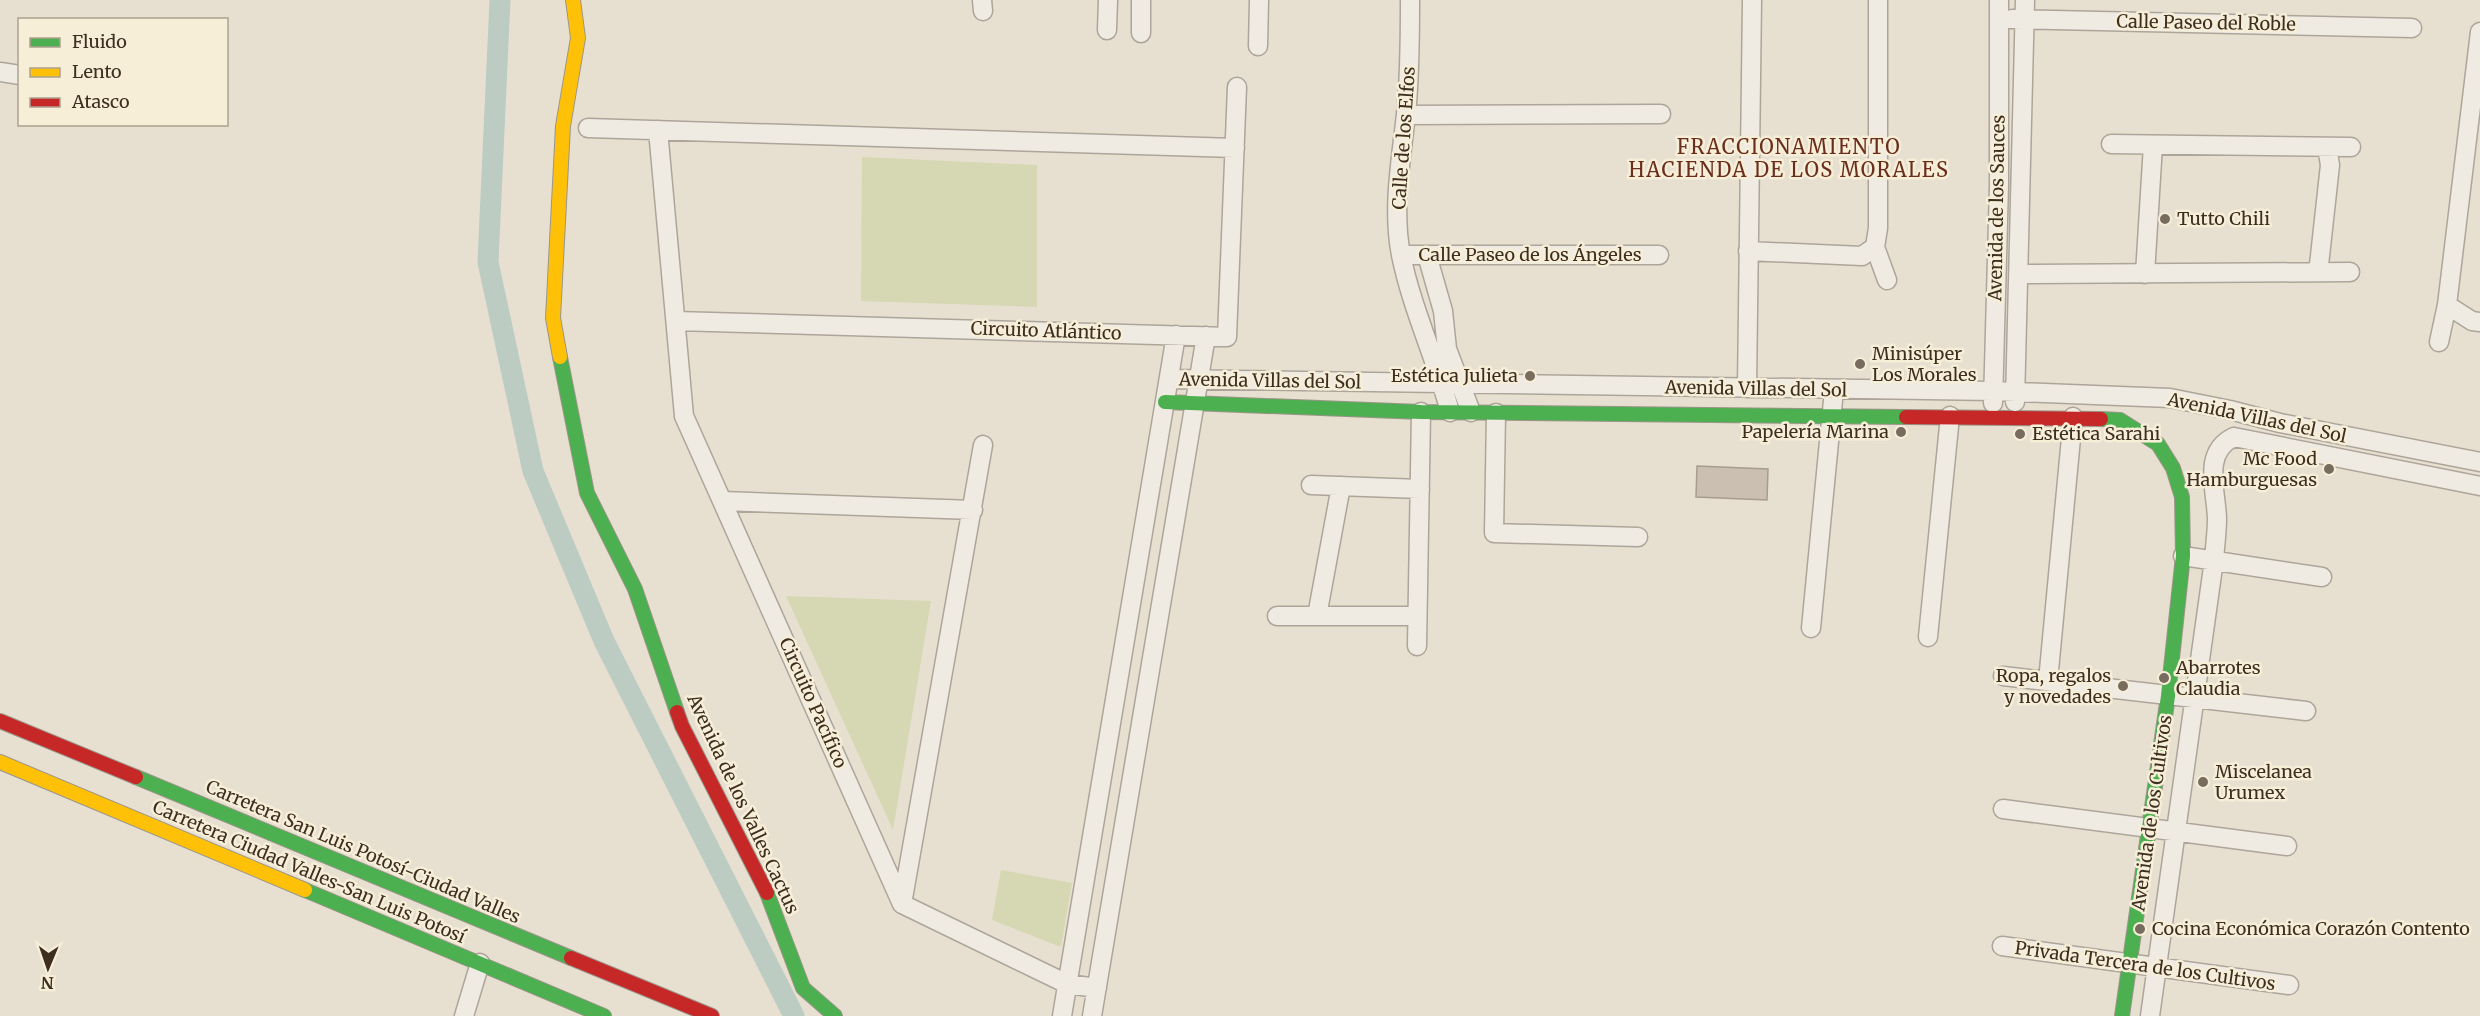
<svg xmlns="http://www.w3.org/2000/svg" width="2480" height="1016" viewBox="0 0 2480 1016" font-family="Merriweather,serif">
  <style>
    .green { fill: #d6d7b3 }
    .lines { fill: none; stroke-linecap: round; stroke-linejoin: round }
    .canal { stroke: #bcccc2; stroke-width: 21 }
    .building { fill: #cbbfb2; stroke: #a89c90; stroke-width: 1.5 }
    .street-casing { stroke: #ada599; stroke-width: 21 }
    .fast-casing { stroke: #9c958a; stroke-width: 16 }
    .slow-casing { stroke: #9c958a; stroke-width: 16 }
    .jam-casing { stroke: #9c958a; stroke-width: 16 }
    .street { stroke: #efebe3; stroke-width: 18 }
    .fast { stroke: #4caf50; stroke-width: 14 }
    .slow { stroke: #ffc107; stroke-width: 14 }
    .jam { stroke: #c62828; stroke-width: 14 }
    .poi-dot { fill: #786c5e; stroke: #f7eed8; stroke-width: 2 }
    .labels { text-anchor: middle; stroke-width: 5; stroke-linejoin: round; paint-order: stroke }
    .street-label { font-size: 18px; fill: #3d2e20; stroke: #f7eed8 }
    .poi-label { font-size: 18px; fill: #3d2e20; stroke: #f7eed8; text-anchor: start }
    .neighbourhood-label { font-size: 20px; letter-spacing: 1.5px; fill: #6b2e1e; stroke: #f7eed8 }
  </style>
  <rect width="100%" height="100%" fill="#e7e0d1"/>
  <!-- green -->
  <path class="green" d="M862,157l175,8v142l-176,-6z
    M786,596l145,5 -38,229z
    M1001,870l71,13 -11,64 -69,-27z"/>
  <g class="lines">
    <!-- canal -->
    <path class="canal" d="M500,0l-12,262 45,209 71,170 190,375"/>
  </g>
  <!-- building -->
  <path class="building" d="M1697,466l71,3 -1,31 -71,-3z"/>
  <g class="lines">
    <defs>
      <path id="street" d="M982,0l1,11
        M1410,0c0,38 0,76 -4,114 -5,47 -14,94 -5,141 11,54 35,104 49,157
        M2012,19l400,9
        M1107,30l1,-30
        M1141,33v-33
        M1258,46l1,-46
        M0,72l20,3
        M1406,115l255,-1
        M588,128l647,20
        M658,130l26,286 218,488 165,80 30,4
        M2111,144l240,3
        M1875,247l12,33
        M1748,251l114,5 13,-9 3,-19v-228
        M1401,255h258
        M1427,255l16,56 4,38 24,63
        M2315,272l4,-7 11,-100 -3,-18
        M2019,274l331,-2
        M2145,274l8,-129
        M2447,305l25,16 8,1
        M676,321l551,16 10,-250
        M2439,342l8,-37 33,-273
        M1169,379l824,12 177,7 60,12 50,13 200,39
        M1747,388l5,-388
        M2015,402l10,-402
        M1993,403l6,-218v-185
        M1496,413l-2,120 144,4
        M2234,437l246,49
        M1311,485l109,4
        M723,501l250,9
        M2183,556l139,21
        M1277,616h140
        M1317,616l24,-130
        M1811,628l23,-238
        M1928,637l22,-221
        M1417,646l4,-234
        M2003,676l303,35
        M2048,681l25,-264
        M2003,809l284,37
        M902,904l81,-459
        M2002,946l287,39
        M464,1016l16,-53
        M1062,1016l114,-681
        M1092,1016l114,-680
        M2150,1016l64,-456c1,-14 3,-28 3,-42 -1,-28 -15,-66 17,-81"/>
      <path id="fast" d="M560,357l27,136 48,96 42,123
        M1165,402l256,10 485,5
        M2101,419l19,1 38,24 15,24 9,29 1,59 -15,140 -46,320
        M136,777l435,181
        M305,890l299,126
        M767,893l36,95 32,28"/>
      <path id="slow" d="M560,357l-7,-39 10,-192 15,-88 -5,-38
        M0,762l305,128"/>
      <path id="jam" d="M1906,417l195,2
        M677,712l5,14 85,167
        M0,721l136,56
        M571,958l141,58"/>
    </defs>
    <!-- street casing -->
    <use href="#street" class="street-casing"/>
    <!-- fast casing -->
    <use href="#fast" class="fast-casing"/>
    <!-- slow casing -->
    <use href="#slow" class="slow-casing"/>
    <!-- jam casing -->
    <use href="#jam" class="jam-casing"/>
    <!-- street -->
    <use href="#street" class="street"/>
    <!-- fast -->
    <use href="#fast" class="fast"/>
    <!-- slow -->
    <use href="#slow" class="slow"/>
    <!-- jam -->
    <use href="#jam" class="jam"/>
  </g>
  <!-- markers -->
  <g class="poi-dot">
    <circle cx="2165" cy="219" r="6"/>
    <circle cx="1860" cy="364" r="6"/>
    <circle cx="1530" cy="376" r="6"/>
    <circle cx="1901" cy="432" r="6"/>
    <circle cx="2020" cy="434" r="6"/>
    <circle cx="2329" cy="469" r="6"/>
    <circle cx="2164" cy="678" r="6"/>
    <circle cx="2123" cy="686" r="6"/>
    <circle cx="2203" cy="782" r="6"/>
    <circle cx="2140" cy="929" r="6"/>
  </g>
  <g class="labels">
    <!-- street labels -->
    <g class="street-label">
      <text transform="translate(2206 23) rotate(1)" y="6">Calle Paseo del Roble</text>
      <text transform="translate(1404 138) rotate(-86)" y="6">Calle de los Elfos</text>
      <text transform="translate(1997 208) rotate(-89)" y="6">Avenida de los Sauces</text>
      <text x="1530" y="261">Calle Paseo de los Ángeles</text>
      <text transform="translate(1046 331) rotate(2)" y="6">Circuito Atlántico</text>
      <text transform="translate(1270 381) rotate(1)" y="6">Avenida Villas del Sol</text>
      <text transform="translate(1756 389) rotate(1)" y="6">Avenida Villas del Sol</text>
      <text transform="translate(2257 418) rotate(12)" y="6">Avenida Villas del Sol</text>
      <text transform="translate(813 703) rotate(66)" y="6">Circuito Pacífico</text>
      <text transform="translate(743 804) rotate(65)" y="6">Avenida de los Valles Cactus</text>
      <text transform="translate(2152 813) rotate(-82)" y="6">Avenida de los Cultivos</text>
      <text transform="translate(363 852) rotate(23)" y="6">Carretera San Luis Potosí-Ciudad Valles</text>
      <text transform="translate(309 872) rotate(23)" y="6">Carretera Ciudad Valles-San Luis Potosí</text>
      <text transform="translate(2145 966) rotate(8)" y="6">Privada Tercera de los Cultivos</text>
    </g>
    <!-- poi labels -->
    <g class="poi-label">
      <text x="2177" y="225">Tutto Chili</text>
      <text x="1872" y="360">Minisúper<tspan x="1872" dy="21">Los Morales</tspan></text>
      <text x="1518" y="382" text-anchor="end">Estética Julieta</text>
      <text x="1889" y="438" text-anchor="end">Papelería Marina</text>
      <text x="2032" y="440">Estética Sarahi</text>
      <text x="2317" y="465" text-anchor="end">Mc Food<tspan x="2317" dy="21">Hamburguesas</tspan></text>
      <text x="2176" y="674">Abarrotes<tspan x="2176" dy="21">Claudia</tspan></text>
      <text x="2111" y="682" text-anchor="end">Ropa, regalos<tspan x="2111" dy="21">y novedades</tspan></text>
      <text x="2215" y="778">Miscelanea<tspan x="2215" dy="21">Urumex</tspan></text>
      <text x="2152" y="935">Cocina Económica Corazón Contento</text>
    </g>
    <!-- neighbourhood labels -->
    <g class="neighbourhood-label">
      <text x="1789" y="154">FRACCIONAMIENTO<tspan x="1789" dy="23">HACIENDA DE LOS MORALES</tspan></text>
    </g>
  </g>
  <!-- legend -->
  <rect x="18" y="18" width="210" height="108" fill="#f7eed8" stroke="#ada18e" stroke-width="1.5"/>
  <rect x="30" y="38" width="30" height="9" fill="#4caf50" stroke="#ada18e" stroke-width="1.5"/>
  <text x="72" y="48" font-size="18" fill="#3d2e20">Fluido</text>
  <rect x="30" y="68" width="30" height="9" fill="#ffc107" stroke="#ada18e" stroke-width="1.5"/>
  <text x="72" y="78" font-size="18" fill="#3d2e20">Lento</text>
  <rect x="30" y="98" width="30" height="9" fill="#c62828" stroke="#ada18e" stroke-width="1.5"/>
  <text x="72" y="108" font-size="18" fill="#3d2e20">Atasco</text>
  <!-- north arrow -->
  <g transform="translate(48 968) rotate(182)" stroke="#f7eed8" stroke-width="4.5" paint-order="stroke">
  <path d="M0-4.5L10 22L0 15L-10 22Z" fill="#3d2e20"/>
  <text y="-9" font-size="16" font-weight="bold" text-anchor="middle" fill="#3d2e20">N</text>
  </g>
</svg>
